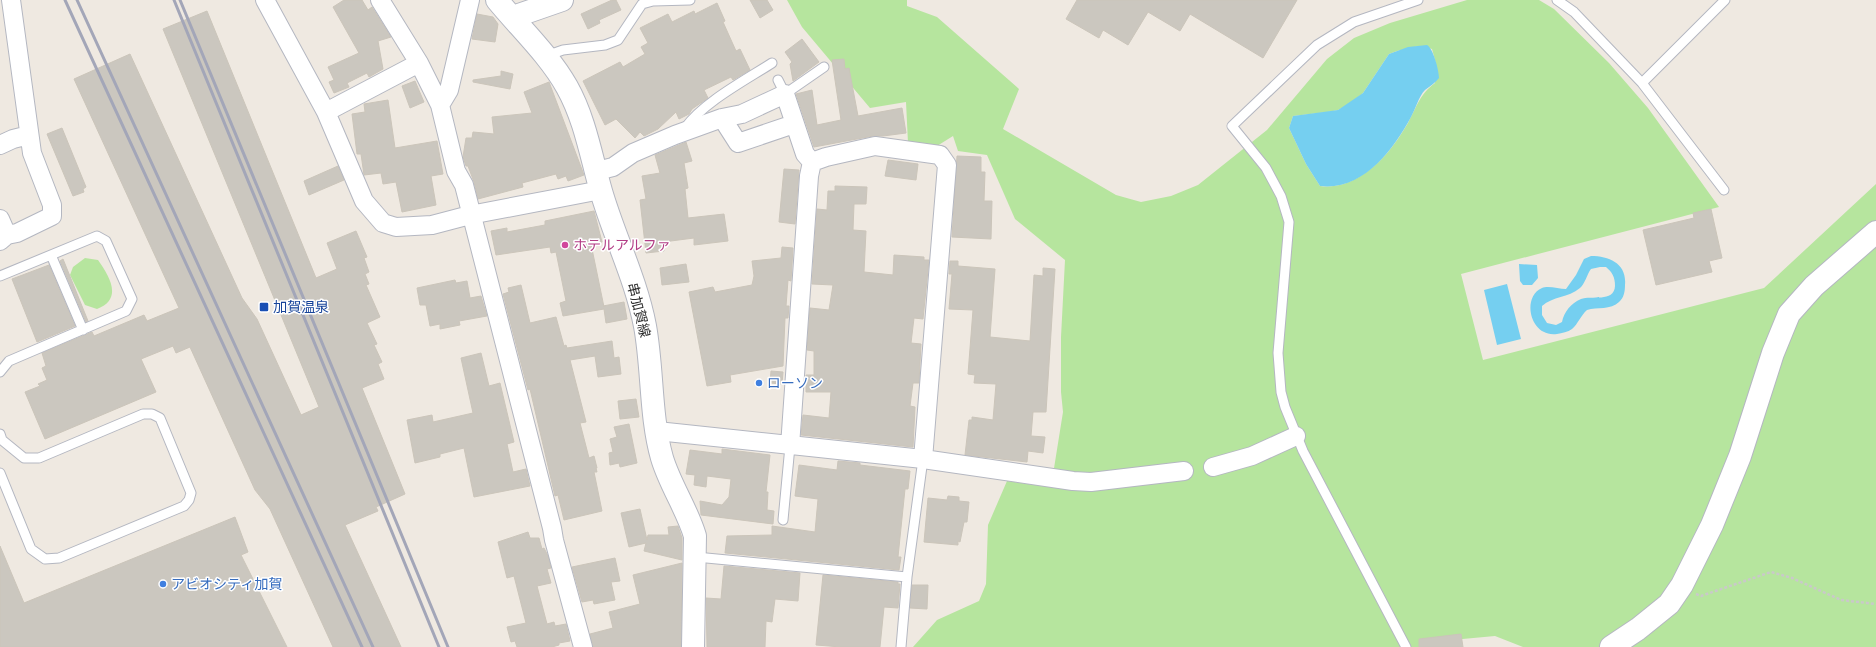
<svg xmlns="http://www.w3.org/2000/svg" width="1876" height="647" viewBox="0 0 1876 647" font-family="'Work Sans','Noto Sans JP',sans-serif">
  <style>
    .green { fill: #b6e59e; fill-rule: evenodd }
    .water { fill: #75cff0; fill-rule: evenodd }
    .building { fill: #cbc7bf; stroke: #cbc5ba }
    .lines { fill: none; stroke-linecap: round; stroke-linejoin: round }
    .lane-casing { stroke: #b4b7c1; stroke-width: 11 }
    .street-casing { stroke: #b4b7c1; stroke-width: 20 }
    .secondary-casing { stroke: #b4b7c1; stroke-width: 24 }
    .path { stroke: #c9c9c9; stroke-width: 2.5; stroke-dasharray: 3 2; stroke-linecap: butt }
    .lane { stroke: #fff; stroke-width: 9 }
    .street { stroke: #fff; stroke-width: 18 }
    .secondary { stroke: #fff; stroke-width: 22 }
    .rail { stroke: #a3a6b8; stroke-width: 3 }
    .hotel-dot { fill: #d1479c; stroke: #fff; stroke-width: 1.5 }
    .transit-dot { fill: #1a4fb4; stroke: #fff; stroke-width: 1.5 }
    .shop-dot { fill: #3f7fe0; stroke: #fff; stroke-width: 1.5 }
    .labels { text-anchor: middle; stroke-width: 3; stroke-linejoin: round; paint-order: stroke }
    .hotel-label { font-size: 14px; fill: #b23c85; stroke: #fff; text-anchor: start }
    .transit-label { font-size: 14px; fill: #164399; stroke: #fff; text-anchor: start }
    .street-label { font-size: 14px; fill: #2e2e2e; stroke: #fff }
    .shop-label { font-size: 14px; fill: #366cbe; stroke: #fff; text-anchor: start }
  </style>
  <rect width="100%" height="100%" fill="#efe9e1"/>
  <!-- green -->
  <path class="green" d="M787,0h120v6l30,11 82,72 -16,40 113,66 25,7 30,-6 27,-11 69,-55 60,-71 27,-21 36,-15 77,-23h72l15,9 55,54 39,45 71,99 -258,67 22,86 281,-72 112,-104v463h-353l-28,-11 -65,6 -3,5h-514l24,-27 42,-19 7,-17 2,-59 19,-44 44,6 12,-75 -2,-20v-55l4,-77 -50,-41 -28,-64 -29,-4 -5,-15 -16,10 -29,-3 -2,-41 -36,6 -68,-81zM1419,46l13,3 4,15 -1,19c-15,11 -18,23 -27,40 -13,22 -27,41 -49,54 -12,7 -25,11 -39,9l-14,-22 -17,-36 4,-12 35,-4 10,-2 13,-7 12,-10 26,-39 8,-3z
    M85,258l13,2c12,17 25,39 -1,49l-12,-4 -15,-30 3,-8z"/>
  <!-- water -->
  <path class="water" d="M1427,45c6,3 12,25 12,33 -4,5 -9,8 -14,12 -6,6 -10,20 -14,27 -18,33 -48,74 -91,69l-14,-22 -17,-36 4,-12 45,-6 25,-17 26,-39 19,-7z
    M1591,256c19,0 36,8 34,29 0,6 -1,13 -6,17 -8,8 -22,5 -32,8 -6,5 -9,14 -15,19 -4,3 -10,4 -15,5 -27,4 -36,-37 -15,-46 6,-3 17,1 24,1l10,-14 8,-16zM1600,267h6c6,5 9,10 9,19 -1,17 -24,9 -34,13 -10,4 -17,13 -19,23l-6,3 -9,-2 -5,-8v-9c11,-10 26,-8 38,-18 5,-4 7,-14 11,-19z
    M1519,264l18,1 1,13 -6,7h-9l-3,-4z
    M1507,284l14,55 -24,6 -13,-55z"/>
  <!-- building -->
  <path class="building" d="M344,0h18l6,10 4,-3 19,30 -13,4 5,28 -14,8 -2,-4 -20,10 2,4 -15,6 -5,-11 5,-2 -6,-13 31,-14 -26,-46z
    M612,0h4l5,10 -22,10 1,3 -12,6 -7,-15z
    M750,0h17l6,10 -13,8z
    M1077,0h220l-34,58 -73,-44 -10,17 -32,-19 -20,33 -25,-15 -4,8 -33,-19z
    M717,3l8,18 -2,1 13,29 4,-2 10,21 -17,10 -2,-3 -27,13 4,8 -16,11 -3,5 -10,5 -3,-7 -18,17 -14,7 -4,-4 -5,6 -19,-19 -11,6 -22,-44 37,-19 3,5 22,-13 -4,-7 7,-4 -8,-15 28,-14 4,8 22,-11 1,3z
    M207,11l109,267 21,-9 -10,-26 29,-12 11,26 -3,1 5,14 -4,2 4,10 -3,1 14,32 -13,6 10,21 -3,1 8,17 -4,2 6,15 -22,9 43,106 -29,13 2,4 -33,14 56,122h-68l-63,-138 -15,-19 -65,-143 -14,6 -3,-7 -32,13 15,33 -111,47 -20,-47 15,-6 -2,-2 9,-4 -5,-12 4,-2 -4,-13 50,-21 2,4 50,-21 3,6 32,-13 -105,-229 56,-25 112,244 15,21 44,96 18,-8 -156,-378z
    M477,14l16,3 5,7 -3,18 -23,-3z
    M802,39l17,23 -26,19 -3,-17 2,-2 -7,-10z
    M844,59l1,10 4,-1 9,48 44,-8 4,25 -23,3h-10l-59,11 -18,-53 16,-4 5,35 24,-5 -9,-60z
    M501,71l12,3 -3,15 -37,-7v-2l28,-4z
    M415,81l9,21 -14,6 -8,-22z
    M549,82l35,93 -16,6 -2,-5 -8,3 -2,-5 -34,9 1,4 -45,12 -4,-17 -6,-16h-2l-3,-9 3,-19h6l1,-6 21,2 -2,-17 40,-4 -8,-21z
    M388,100l7,48 42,-7 6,33 -12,2 5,29 -34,7 -6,-30 -13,2 -2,-11 -17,2 -3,-21h-4l-5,-40 13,-2 -1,-8z
    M62,128l24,59 -3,2 1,3 -11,4 -26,-62z
    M686,142l6,19 -8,2 4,25 -3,1 3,29 36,-4 4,27 -34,4v-7l-31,4 1,9 -18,2 -6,-53 6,-1 -4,-23 18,-3 -5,-18z
    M957,156l24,1v15h4l-1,29h8l-1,38 -39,-2z
    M888,160l30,4 -2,16 -31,-4z
    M338,166l6,14 -35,15 -5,-14z
    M784,169l15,1 -4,54 -16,-2z
    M835,186l32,1 -1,17h-12l-1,26 13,1 -2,41 29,3 1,-20 30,2v3h5l-6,59 -9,-1 -3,25 10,1 -2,39h-6l-3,23 5,1 -2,40 -112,-12 2,-20 26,3 2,-26h-25v-17h8v-24l-7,-1 3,-42 19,2 4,-25 -21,-1 5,-75 10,1 1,-19h7z
    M1711,209l11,49 -13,3 3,11 -56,13 -13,-55 51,-12 -1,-5z
    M594,211l8,31 -11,2 13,63 -1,-1 21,-4 3,17 -21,4 -2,-14 -41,7 -3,-13 6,-2 -10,-49 -5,1 -1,-6 -54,8 -5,-24 16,-3v4l38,-7v-4z
    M782,247l11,1 -2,33 -3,-1 -2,26h3l-1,12h-3l-2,48 -53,9 1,7 -24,4 -18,-94 24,-5 2,5 37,-7 2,-9 -2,-15 29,-3z
    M63,259l25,62 -2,1 -26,-61z
    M950,261h8v5l37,3 -5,68 40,4 4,-66 9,1v-8l12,1 -9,143h-13l-2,24 14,1 -2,16 -15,-2 -1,11 -62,-7 4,-35h3v-3l21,3 3,-36 -22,-1 1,-8 -7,-1 5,-64 -24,-1 3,-35h-3z
    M686,264l3,18 -27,3 -2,-17z
    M49,265l26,61 -38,16 -25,-63z
    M455,280l1,3 11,-2 3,17 11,-2 6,20 -28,5 1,4 -20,4v-5l-10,2 -4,-21h-6l-3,-17z
    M521,285l9,38 26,-6 8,29 2,-1 1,3 45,-7 2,17 5,-1 2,17 -23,3 -3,-21 -25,4 16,62 -6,1 9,35 5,-2 3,12h-1l1,4h-3l8,39 -38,9 -6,-25 -3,1 -25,-107 -2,1 -25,-96 6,-2 -1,-4z
    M481,353l8,33 11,-3 14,59 -7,2 6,28 13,-3 4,17 -56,11 -10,-49 -24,6v3l-25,6 -8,-43 25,-5 1,7 40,-9 -12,-55z
    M771,371l12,1 -1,12 -12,-1z
    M636,399l3,18 -19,2 -2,-18z
    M629,424l8,39 -17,4 -1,-4 -9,2 -1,-12 4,-1 -3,-13 7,-2 -3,-10z
    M722,449l48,6 -4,37h2l-1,18 7,1 -1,13 -72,-9 -1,-14 22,4 7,-8 2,-18 -24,-3 -1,11 -12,-2 1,-10 -9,-1 4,-24 32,4z
    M838,461l22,2v2l50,6 -2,18h-3l-7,68h3l-2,13 -174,-17 2,-17 45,-1v-9l43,6 3,-33 -23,-3 4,-31 38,5z
    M948,496l11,1v4l10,1 -2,20h-3l-4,20 -2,-1v4l-34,-3 4,-44 19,2z
    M640,509l7,31 1,-5h21l-1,-8 10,-1 4,12v22l-38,-9 2,-8 -17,4 -8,-34z
    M235,517l13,35 -7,3 46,92h-287v-101l24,57z
    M528,532l2,6h9l3,11 2,-1 4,8 3,12 -4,1 4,14 -14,3 10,38 7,-2 1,4 11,-2 4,17 -11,2v2l-7,2h-35l-2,-6 -4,1 -4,-15 19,-4 -12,-47 -7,2 -9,-36z
    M615,558l5,23 -9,1 4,18 -21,4 -1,-4 -11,2 -10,-35z
    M682,563l-1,84h-88l-3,-13 23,-6 -4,-16 31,-8 -7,-29z
    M724,566l76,7 -2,28 -23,-2 -3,23 -6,-1 -1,26h-58l-1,-49 15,1z
    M823,575l75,7v2h2l-2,24 -14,-1 -4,40h-39l-25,-2z
    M912,585h16l-1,24 -17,-1z
    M1461,634l2,13h-44v-8z"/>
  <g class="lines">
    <defs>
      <path id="lane" d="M1557,0l17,12 68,71 82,107
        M546,56l17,-6 42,-5 13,-5 24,-36 11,-3 37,-1
        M778,80l7,14 39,-27
        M1642,83l83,-83
        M685,128c19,-26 59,-47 87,-65
        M51,255l32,75
        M0,276l97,-40 9,5 26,58 -6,12 -117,50 -9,11
        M0,434l2,6 22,18h15l104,-44h9l8,4 31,75 -2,7 -5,6 -125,52 -14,1 -14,-10 -31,-76
        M783,520l7,-74
        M696,557l211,20 16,-118
        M901,647l6,-70
        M1406,647l-103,-196 -18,-44 -4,-15 -3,-39 11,-131 -8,-26 -15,-28 -34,-42 85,-81 37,-23 64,-22"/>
      <path id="street" d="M265,0l61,112 38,89 19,22 13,4 36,-2 38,-10 131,-25
        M380,0l39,63 21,42 16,66 8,14 88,343 2,12 29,107
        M440,105l9,-15 21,-90
        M326,112l93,-49
        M722,118l16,25 56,-19
        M0,145l13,-6 16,-4
        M812,162l14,-5 49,-11 65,9 7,10 -24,294
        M597,171l16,-4 20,-14 42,-18 47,-17 20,-4 43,-20 20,60 7,8
        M0,219l7,16
        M0,241l7,-6 10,-2 35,-17v-11l-20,-52 -21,-153
        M657,431l266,28 150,22 18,1 93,-11
        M790,446l19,-270 3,-14
        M1213,467l39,-11 44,-20"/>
      <path id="secondary" d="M497,0c23,28 52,55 70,87 18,32 24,69 34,104 13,45 35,88 44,135 8,44 5,90 17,132 8,27 25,51 33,78l-2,111
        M513,17l49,-17
        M1611,647l27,-18 31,-25 13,-19 30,-60 28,-69 33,-103 16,-39 25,-28 62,-54"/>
    </defs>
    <!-- lane casing -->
    <use href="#lane" class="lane-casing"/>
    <!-- street casing -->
    <use href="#street" class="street-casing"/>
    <!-- secondary casing -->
    <use href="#secondary" class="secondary-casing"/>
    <!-- path -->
    <path class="path" d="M1696,594l5,2 70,-24 21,6 49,22 35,4"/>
    <!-- lane -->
    <use href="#lane" class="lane"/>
    <!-- street -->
    <use href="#street" class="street"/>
    <!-- secondary -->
    <use href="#secondary" class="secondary"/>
    <!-- rail -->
    <path class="rail" d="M65,0l297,647
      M77,0l296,647
      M174,0l265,647
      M180,0l268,647"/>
  </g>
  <!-- markers -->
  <circle class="hotel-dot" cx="565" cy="245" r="4"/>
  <rect class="transit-dot" x="259" y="302" width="10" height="10" rx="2"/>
  <g class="shop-dot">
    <circle cx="759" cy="383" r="4"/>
    <circle cx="163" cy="584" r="4"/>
  </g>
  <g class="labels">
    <!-- hotel labels -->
    <g class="hotel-label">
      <text x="573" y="250">ホテルアルファ</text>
    </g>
    <!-- transit labels -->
    <g class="transit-label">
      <text x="273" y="312">加賀温泉</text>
    </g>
    <!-- street labels -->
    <g class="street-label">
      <text transform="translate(639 310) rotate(76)" y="5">串加賀線</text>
    </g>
    <!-- shop labels -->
    <g class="shop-label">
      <text x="767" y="388">ローソン</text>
      <text x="171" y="589">アビオシティ加賀</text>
    </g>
  </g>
</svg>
